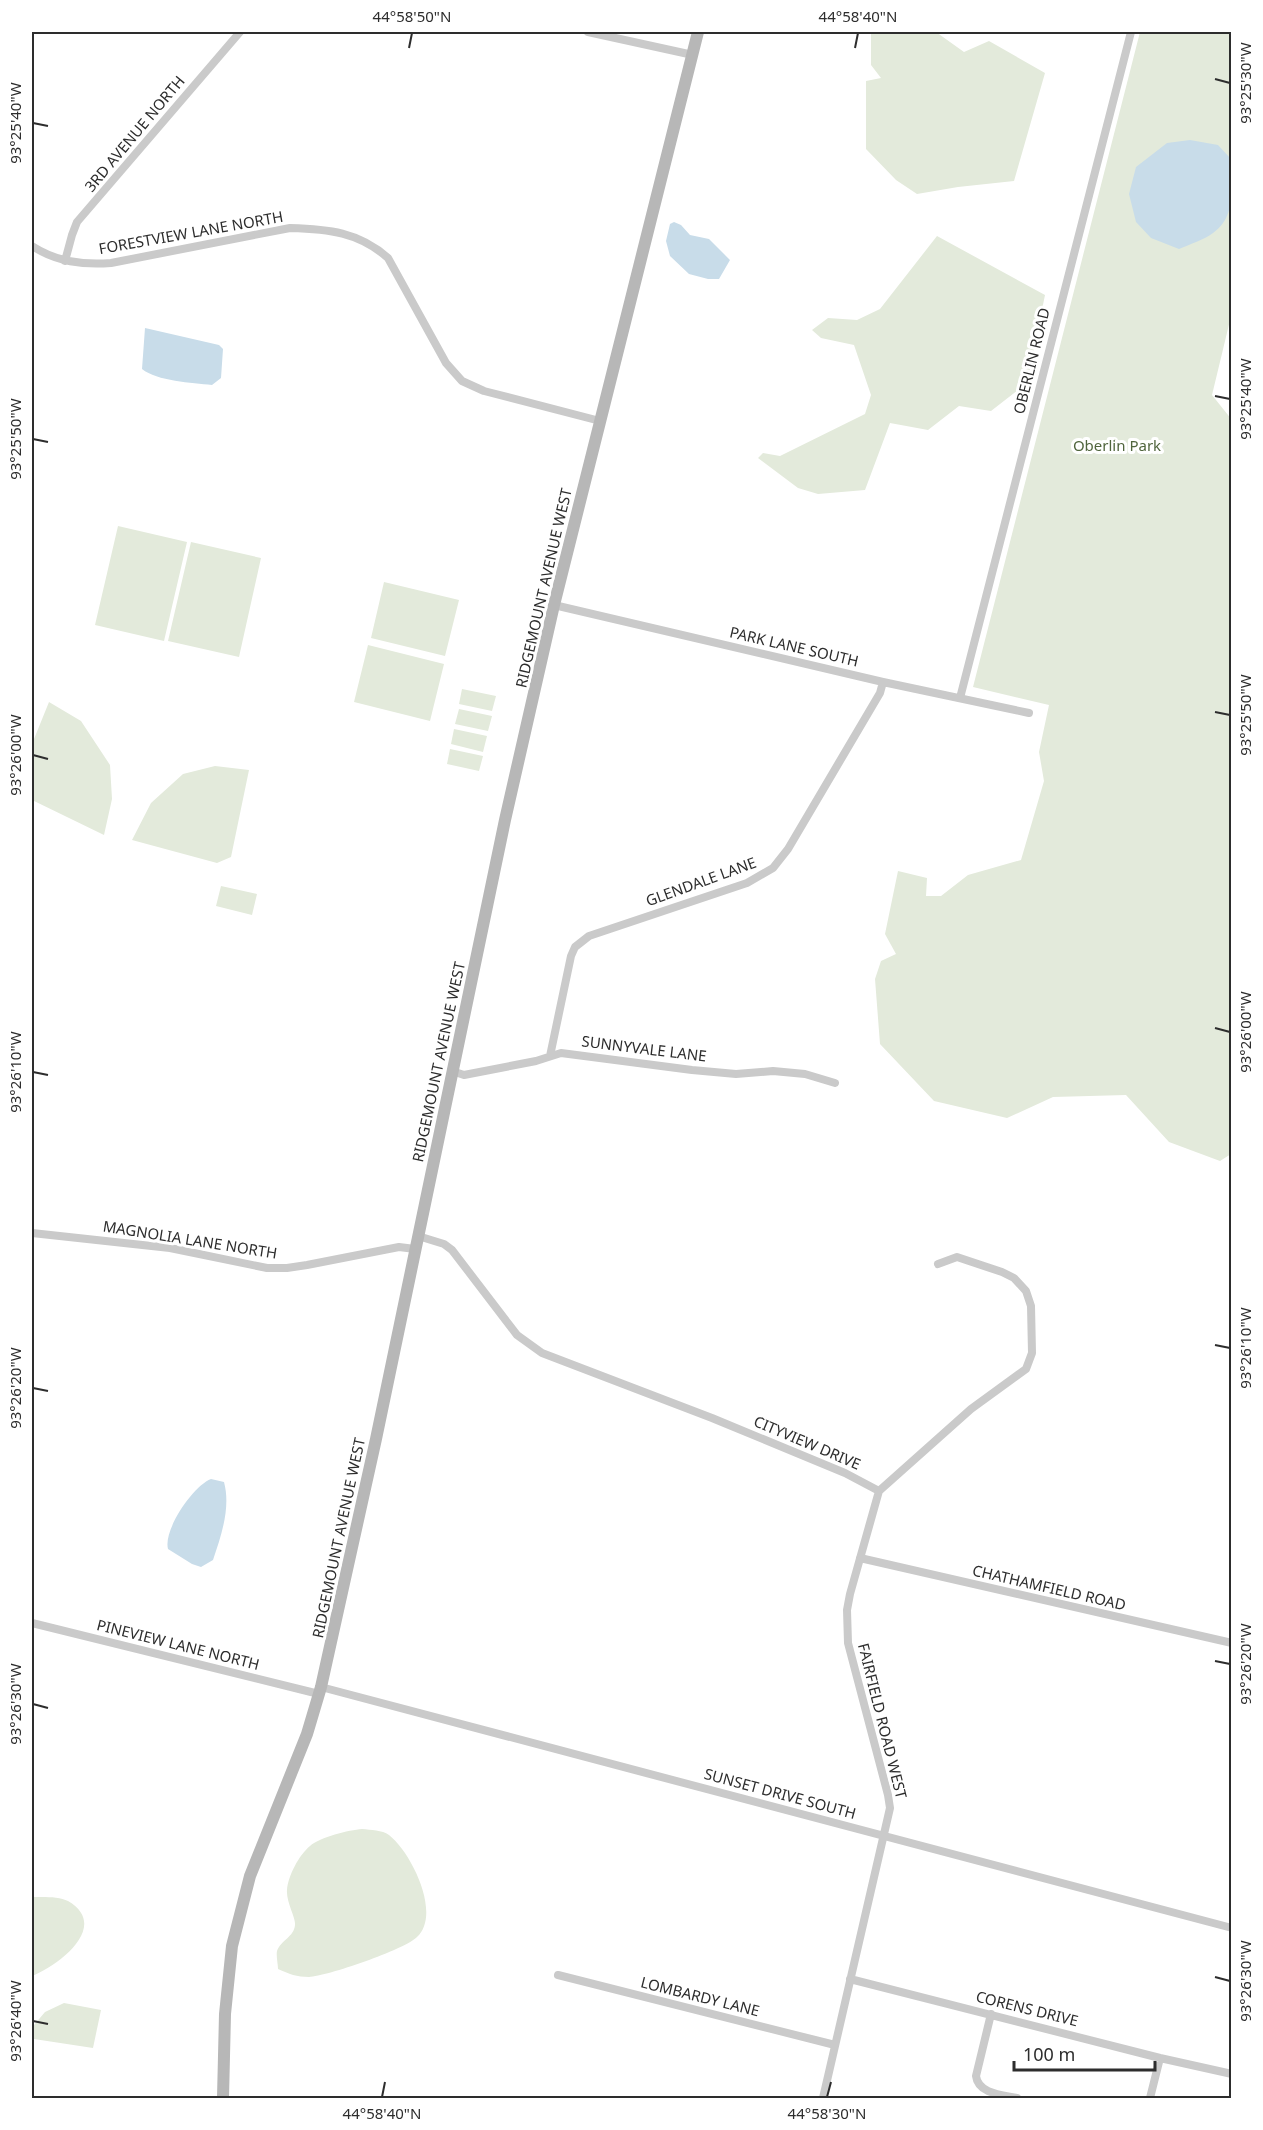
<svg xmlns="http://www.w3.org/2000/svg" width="1263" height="2130" viewBox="0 0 1263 2130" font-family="'Noto Sans',sans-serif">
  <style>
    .green { fill: #e3eadb }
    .water { fill: #c8dce9 }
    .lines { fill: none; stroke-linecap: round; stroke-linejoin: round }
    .street { stroke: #cacaca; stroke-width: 8 }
    .secondary { stroke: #b7b7b7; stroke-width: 12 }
    .ticks { fill: none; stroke: #2d2d2d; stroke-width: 2 }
    .labels { text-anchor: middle; stroke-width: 6; stroke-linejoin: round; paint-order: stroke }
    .street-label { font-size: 15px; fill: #2d2d2d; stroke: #fff }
    .park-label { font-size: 15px; fill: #50653d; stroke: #fff }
    .neatline { fill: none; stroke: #2d2d2d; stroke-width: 2 }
    .ticks-label { font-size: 15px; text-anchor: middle; fill: #2d2d2d }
  </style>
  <rect width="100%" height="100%" fill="#fff"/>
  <!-- green -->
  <path class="green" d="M871,32h65l28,20 25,-11 56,32 -31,108 -56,6 -41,7 -21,-14 -30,-31v-68l15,-3 -10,-13z
    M1140,32h91l1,280 -20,83 20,25 -1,734 -11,7 -51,-19 -43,-47 -73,2 -46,21 -73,-17 -54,-57 -5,-65 6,-18 15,-7 -11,-20 13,-63 29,7 -1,18h15l27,-21 53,-15 23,-79 -5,-29 10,-47 -76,-18z
    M937,236l108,59 -18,88 -36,28 -32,-5 -31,24 -38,-7 -25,67 -47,4 -20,-6 -40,-30 5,-5 17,3 85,-42 6,-19 -17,-50 -33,-7 -9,-8 16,-12 29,2 23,-11z
    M118,526l69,16 -23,99 -69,-16z
    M191,542l70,16 -22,99 -71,-16z
    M384,582l75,18 -14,56 -74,-18z
    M368,645l76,19 -14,57 -76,-19z
    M462,689l34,7 -4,15 -33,-7z
    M49,702l32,19 29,44 2,34 -8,36 -72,-35v-56z
    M459,709l33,7 -4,15 -33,-7z
    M454,729l33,7 -4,16 -32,-8z
    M450,749l33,7 -4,15 -32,-7z
    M215,766l34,4 -18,87 -14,6 -85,-23 19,-37 32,-29z
    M221,886l36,8 -5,21 -36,-9z
    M362,1829c9,1 20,1 27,6 22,17 53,79 28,102 -13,13 -90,39 -108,40 -12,0 -20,-3 -31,-8 0,-5 -2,-13 -1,-18 4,-11 17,-14 18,-26 1,-7 -9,-23 -8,-35 1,-14 12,-35 23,-44 10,-9 39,-16 52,-17z
    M32,1897c10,0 27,-1 36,4 43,25 -10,65 -36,75z
    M64,2003l37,7 -8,38 -59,-9v-14l11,-13z"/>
  <!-- water -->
  <path class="water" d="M1190,140l28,5 13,14c1,26 6,57 -18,74 -9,7 -23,11 -34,16l-28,-11 -15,-16 -7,-28 7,-27 31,-24z
    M674,222l7,3 9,10 19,4 21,21 -11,19h-11l-19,-5 -19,-18 -4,-15 4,-17z
    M145,328l74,17 4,4 -2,29 -9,7c-20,-2 -55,-4 -70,-16z
    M211,1479l13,3c7,26 -3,54 -11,78l-12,7 -9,-3 -24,-15c-5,-19 25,-63 43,-70z"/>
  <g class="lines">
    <!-- street -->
    <path class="street" d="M588,32l105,23
      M32,246c25,16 51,19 79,17l179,-35c38,1 69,4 98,30l58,105 16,18 22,10 116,30
      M65,261l7,-26 5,-13 163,-190
      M554,605l329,77 146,31
      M960,698l171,-666
      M550,1056l21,-100 4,-9 14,-11 158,-53 26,-15 15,-19 92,-156 3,-11
      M452,1071l12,4 72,-14 25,-8 131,17 44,4 37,-3 32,3 30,9
      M32,1233l138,15 97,20h20l20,-3 92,-18 16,2
      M418,1236l26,8 8,6 65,85 25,18 170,65 133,55 34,18
      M879,1491l92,-82 55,-40 6,-16 -1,-47 -5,-15 -12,-13 -12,-6 -45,-15 -19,7
      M860,1558l372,85
      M32,1623l287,71
      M321,1687l911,241
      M558,1975l277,70
      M850,1979l310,79 72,16
      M991,2014l-15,62c2,18 27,19 41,22
      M823,2098l67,-290 -2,-13 -40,-152 -1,-33 3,-16 29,-103
      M1150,2098l10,-40"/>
    <!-- secondary -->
    <path class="secondary" d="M223,2098l2,-84 7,-68 18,-70 57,-142 14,-47 55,-248 129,-619 49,-215 144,-573"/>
  </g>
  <!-- ticks -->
  <path class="ticks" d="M409,48l3,-15M855,48l3,-15M1215,79l15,4M33,123l15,3M1215,396l15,3M33,439l15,3M1215,712l15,3M33,755l15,4M1215,1028l15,4M33,1072l15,3M1215,1345l15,3M33,1388l15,3M1215,1661l15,3M33,1704l15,4M1215,1977l15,4M33,2021l15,3M382,2097l3,-15M827,2097l4,-15"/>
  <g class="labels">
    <!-- street labels -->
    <g class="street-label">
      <text transform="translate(135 134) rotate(-50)" y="5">3RD AVENUE NORTH</text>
      <text transform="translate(191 233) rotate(-10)" y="5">FORESTVIEW LANE NORTH</text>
      <text transform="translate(1032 361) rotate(-76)" y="5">OBERLIN ROAD</text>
      <text transform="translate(544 588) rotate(-77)" y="5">RIDGEMOUNT AVENUE WEST</text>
      <text transform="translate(794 647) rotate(13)" y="5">PARK LANE SOUTH</text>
      <text transform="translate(701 882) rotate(-20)" y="5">GLENDALE LANE</text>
      <text transform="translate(644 1049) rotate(7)" y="5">SUNNYVALE LANE</text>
      <text transform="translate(439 1062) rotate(-78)" y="5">RIDGEMOUNT AVENUE WEST</text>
      <text transform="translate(190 1240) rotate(9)" y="5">MAGNOLIA LANE NORTH</text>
      <text transform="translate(807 1443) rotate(23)" y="5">CITYVIEW DRIVE</text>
      <text transform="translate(339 1538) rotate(-78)" y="5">RIDGEMOUNT AVENUE WEST</text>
      <text transform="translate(1049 1588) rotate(13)" y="5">CHATHAMFIELD ROAD</text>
      <text transform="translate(178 1645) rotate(14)" y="5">PINEVIEW LANE NORTH</text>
      <text transform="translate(882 1721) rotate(76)" y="5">FAIRFIELD ROAD WEST</text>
      <text transform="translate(780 1794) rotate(15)" y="5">SUNSET DRIVE SOUTH</text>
      <text transform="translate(700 1997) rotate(14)" y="5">LOMBARDY LANE</text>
      <text transform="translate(1027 2009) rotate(14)" y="5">CORENS DRIVE</text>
    </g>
    <!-- park labels -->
    <g class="park-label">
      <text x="1117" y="451">Oberlin Park</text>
    </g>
  </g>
  <!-- border -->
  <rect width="1263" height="2130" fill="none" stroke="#ffffff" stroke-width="66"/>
  <!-- scale -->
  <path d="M1014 2061v9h141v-9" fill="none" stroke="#2d2d2d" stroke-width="3"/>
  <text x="1023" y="2061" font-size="18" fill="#2d2d2d" stroke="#ffffff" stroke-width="4.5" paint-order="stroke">100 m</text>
  <rect x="33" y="33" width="1197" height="2064" class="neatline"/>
  <g class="ticks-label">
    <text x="412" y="22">44°58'50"N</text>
    <text x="858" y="22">44°58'40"N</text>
    <text transform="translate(1246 83) rotate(-90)" y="5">93°25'30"W</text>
    <text transform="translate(16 123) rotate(-90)" y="5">93°25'40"W</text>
    <text transform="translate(1246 399) rotate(-90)" y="5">93°25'40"W</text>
    <text transform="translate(16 439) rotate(-90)" y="5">93°25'50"W</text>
    <text transform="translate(1246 715) rotate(-90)" y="5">93°25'50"W</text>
    <text transform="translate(16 755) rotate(-90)" y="5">93°26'00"W</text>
    <text transform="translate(1246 1032) rotate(-90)" y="5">93°26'00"W</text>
    <text transform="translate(16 1072) rotate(-90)" y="5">93°26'10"W</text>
    <text transform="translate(1246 1348) rotate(-90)" y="5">93°26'10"W</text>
    <text transform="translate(16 1388) rotate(-90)" y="5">93°26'20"W</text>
    <text transform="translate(1246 1664) rotate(-90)" y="5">93°26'20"W</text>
    <text transform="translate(16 1704) rotate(-90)" y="5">93°26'30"W</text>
    <text transform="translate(1246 1981) rotate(-90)" y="5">93°26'30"W</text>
    <text transform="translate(16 2021) rotate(-90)" y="5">93°26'40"W</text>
    <text x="382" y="2119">44°58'40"N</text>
    <text x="827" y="2119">44°58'30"N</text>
  </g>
</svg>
